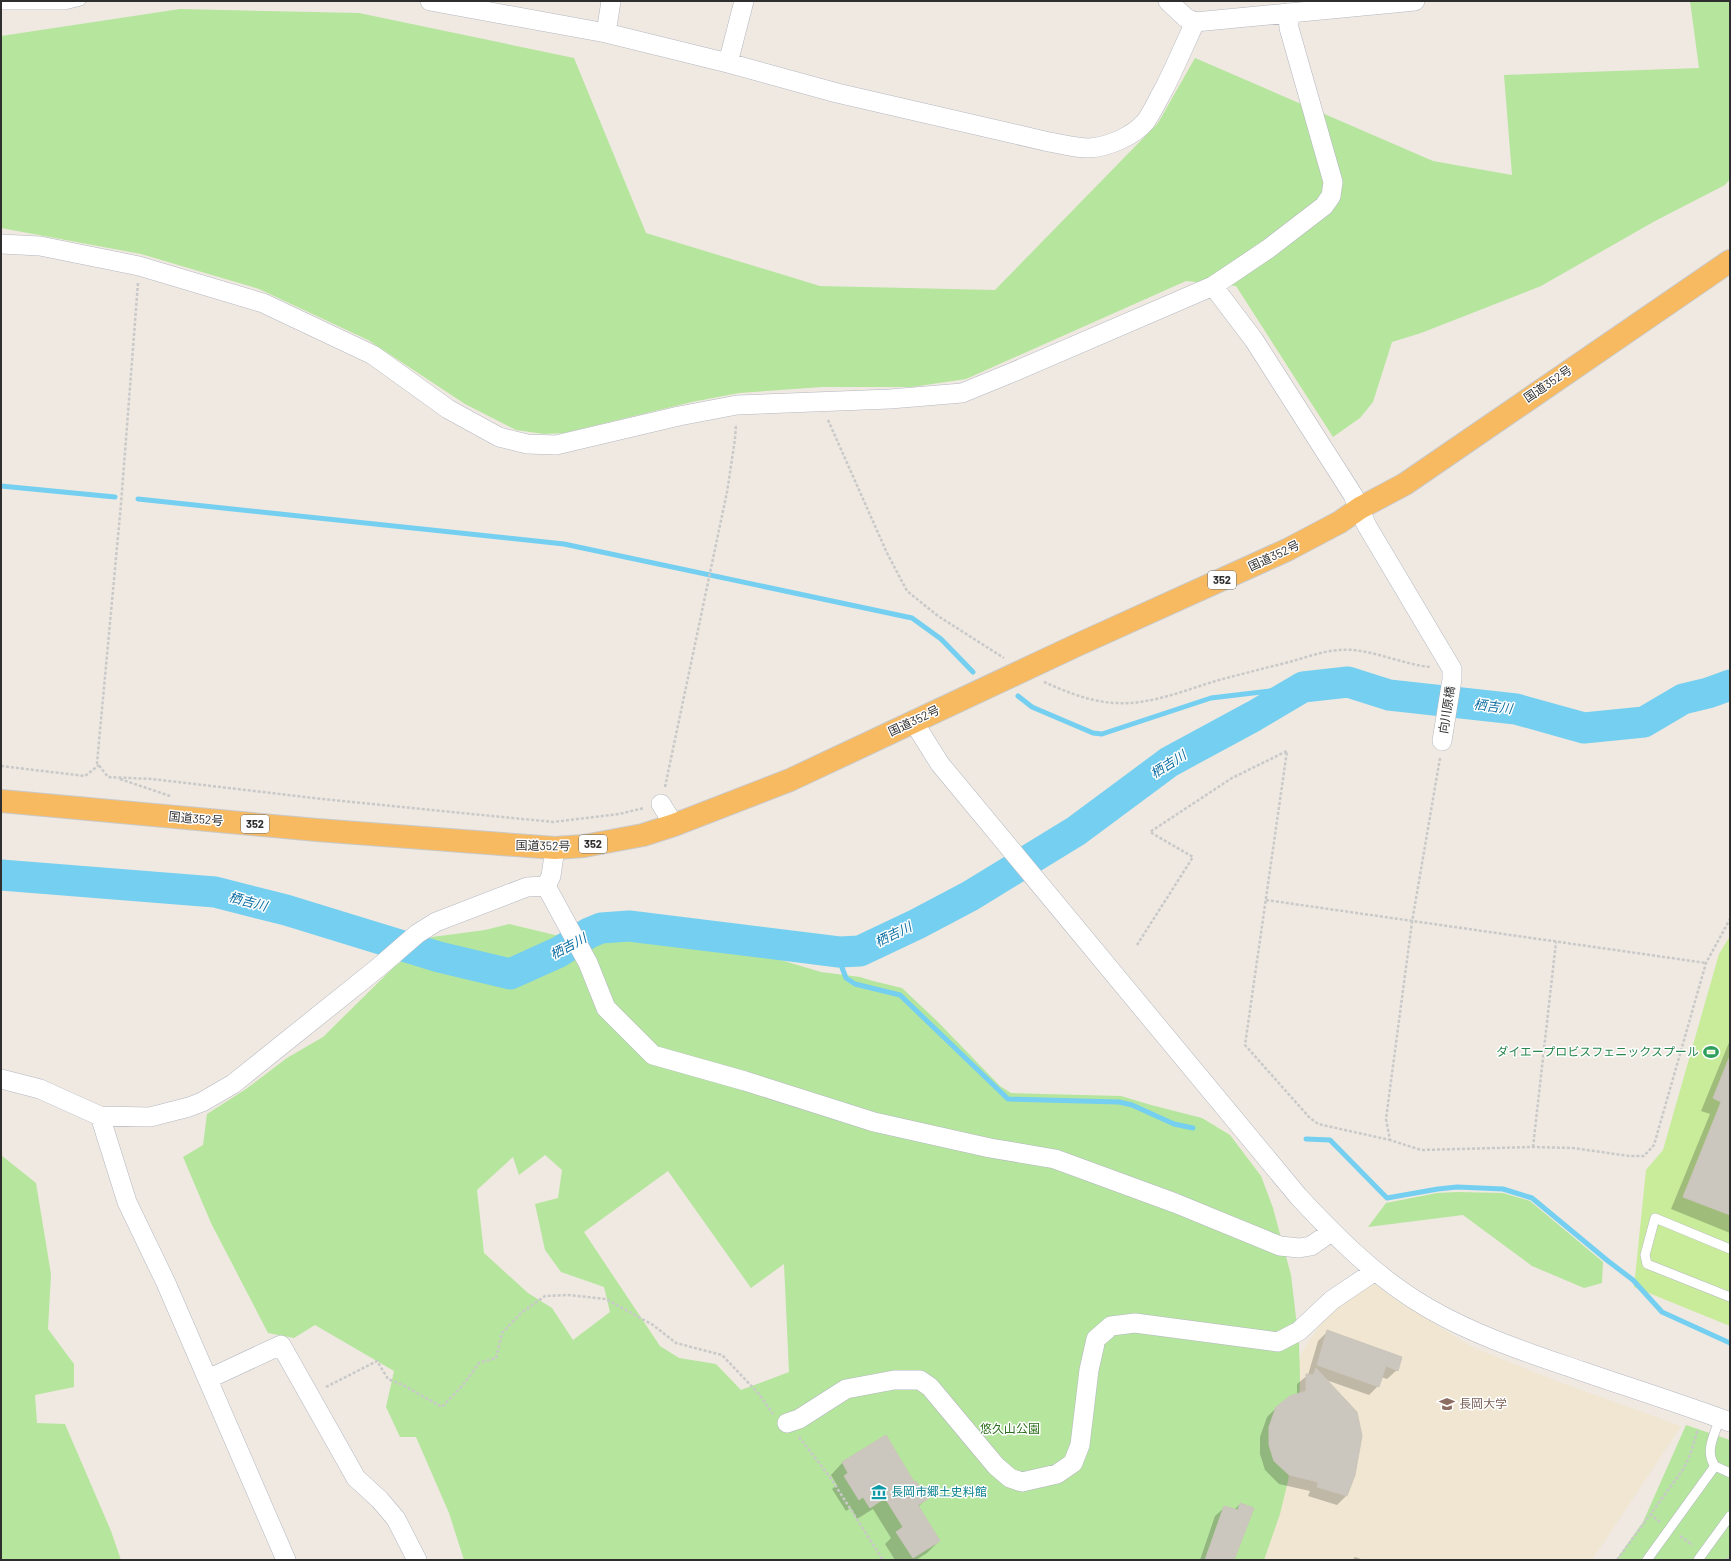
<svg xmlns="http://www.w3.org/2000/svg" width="1731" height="1561" viewBox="0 0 1731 1561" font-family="Barlow,'Noto Sans JP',sans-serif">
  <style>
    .education { fill: #f0e6d1 }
    .green { fill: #b6e59e; fill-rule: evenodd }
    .pitch { fill: #c9ec9a }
    .shadow { fill: #0003 }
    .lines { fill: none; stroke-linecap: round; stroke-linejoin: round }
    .stream { stroke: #75cff0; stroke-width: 5 }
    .river { stroke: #75cff0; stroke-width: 31 }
    .building { fill: #cbc7bf; stroke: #cbc5ba }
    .service-casing { stroke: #b4b7c1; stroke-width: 10 }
    .minor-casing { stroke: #b4b7c1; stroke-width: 20 }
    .trunk-casing { stroke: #c9c9c9; stroke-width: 24 }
    .path { stroke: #c9c9c9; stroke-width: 2.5; stroke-dasharray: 3 2; stroke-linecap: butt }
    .service { stroke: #fff; stroke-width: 9 }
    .minor { stroke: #fff; stroke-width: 19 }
    .trunk { stroke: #f8ba60; stroke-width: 22 }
    .labels { text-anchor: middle; stroke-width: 3; stroke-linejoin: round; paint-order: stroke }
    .shield { fill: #fff; stroke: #6d6d6d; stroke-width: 1 }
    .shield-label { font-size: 11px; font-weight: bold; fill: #2e2e2e }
    .street-label { font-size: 12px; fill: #2e2e2e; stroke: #fff }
    .leisure-label { font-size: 12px; fill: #27864d; stroke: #fff; text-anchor: end }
    .education-label { font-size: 12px; fill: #785e54; stroke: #fff; text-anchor: start }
    .park-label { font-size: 12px; fill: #2c6e1b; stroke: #fff }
    .culture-label { font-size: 12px; fill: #0d838f; stroke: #fff; text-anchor: start }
    .water-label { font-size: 13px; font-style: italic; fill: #0d6fa3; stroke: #fff }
  </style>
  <rect width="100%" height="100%" fill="#efe9e1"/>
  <!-- education -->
  <path class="education" d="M1368,1278l21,17 83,52 87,35 122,44 -89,134h-401l101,-191 17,-28 29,-41z"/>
  <!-- green -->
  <path class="green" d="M1690,1h40v178l-5,6 -70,36 -114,65 -120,47 -29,9 -19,60 -13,16 -27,19 -97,-151 -50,-5 -220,98 -54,8h-90l-83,6 -47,9 -128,31 -20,1 -28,-4 -51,-26 -97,-64 -109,-51 -118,-35 -140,-26v-192l179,-27 179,4 215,45 72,175 174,53 175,4 163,-167 37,-65 238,103 79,14 -8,-100 195,-7z
    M509,924l46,11 60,3 12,3 15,-3 31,3 21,5 31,-1 20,9 29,4 47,14 39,5 13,4 29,7 35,33 63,65 11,7 110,3 30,9 51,13 28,17 31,41 12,32 18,67 8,68 1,35 -1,34 -11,69 -8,33 -16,46h-800l-15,-47 -33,-76h-16l-14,-30 8,-36 -79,-46 -21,13 -26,-5 -57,-110 -28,-66 20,-12 4,-31 39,-25 41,-31 36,-21 70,-69 39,-31 53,-7zM545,1155l17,15 -4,28 -23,6 10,46 16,22 43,15 6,25 -37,28 -21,-32 -24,-15 -44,-40 -7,-63 36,-33 6,18zM668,1171l83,117 33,-24 5,108 -48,18 -25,-26 -37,-6 -19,-12 -76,-114z
    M1,1155l35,28 15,91 -3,55 26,35v23l-39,8 2,28 28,1 46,107 10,29h-120z
    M1457,1192l46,1 27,8 73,61 -1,21 -18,5 -52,-22 -69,-51 -95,12 18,-24 51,-10z
    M1686,1425l44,15v120h-114l27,-38z"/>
  <!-- pitch -->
  <path class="pitch" d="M1730,936v390l-96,-39 12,-117 17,-20 56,-196z"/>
  <!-- shadow -->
  <path class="shadow" d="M1730,1040v193l-59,-24 39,-95 -9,-3z
    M1328,1331l69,39 -10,9 -6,-2 -3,9 -9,9 -43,-15 20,116 -9,9 -29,-9 2,-5 -31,-7 -14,-14 -5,-16v-17l7,-20 10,-10 20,-12v-11l11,-9 10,-34z
    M885,1437l29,46 12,16 -8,8 21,34 -12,12 -11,7h-21l-10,-16 6,-6 -18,-29 -16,10 -6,-11 -5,3 -14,-22 5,-4 -6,-10 11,-12z
    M1240,1504l-7,56h-33l15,-44 10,-9 9,3z
    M1355,1557l9,3h-12z"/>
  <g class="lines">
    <!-- stream -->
    <path class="stream" d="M1,486l114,11
      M138,499l426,45 348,74 29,21 32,33
      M1018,696l14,11 61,26 9,1 109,-36 92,-11
      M839,952l2,13 5,13 9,6 45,11 108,104 111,3 13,3 42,19 19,4
      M1306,1139l24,1 57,58 51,-9 19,-2 46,2 29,9 76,63 25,19 29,32 68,31"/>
    <!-- river -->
    <path class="river" d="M1,875l214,17 71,18 153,47 71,17 49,-22 30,-19 12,-5 28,-2 210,26 21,-1 57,-27 53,-28 106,-65 93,-69 85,-46 49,-29 45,-5 41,13 127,14 68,19 60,-6 39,-23 25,-6 22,-8"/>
  </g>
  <!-- building -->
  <path class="building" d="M1729,1058h1v157l-47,-18 38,-95 -8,-4z
    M1327,1330l75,27 -4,14 -12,-5 -7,21 -62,-22z
    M1316,1368l41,44 5,24 -7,39 -8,21 -30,-9 1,-5 -29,-7 -15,-14 -5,-16v-18l7,-20 14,-11 16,-5v-17l7,1z
    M886,1435l28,47 2,-1 12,18 -10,6 22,36 -27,17 -17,-26 7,-5 -18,-29 -15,10 -7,-11 -4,3 -15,-24 4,-3 -6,-11z
    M1240,1503l14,5 -20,52h-29l19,-54 14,4z"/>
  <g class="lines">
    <defs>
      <path id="service" d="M1,5h64l16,-4
        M1730,1249l-75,-31 -10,37 2,9 83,33
        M1715,1466l15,7
        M1647,1560l68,-94c-11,-15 0,-32 5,-48
        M1698,1560l32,-44"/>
      <path id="minor" d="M430,1l176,32 122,30 109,30 212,49c13,2 26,6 40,6 19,-1 45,-12 57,-27 7,-10 12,-22 18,-32 11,-22 21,-45 31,-67
        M1168,1l18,17 9,4 220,-21
        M606,33l5,-32
        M728,63l16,-62
        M1,244l39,2 99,20 124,37 110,52 75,54 51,28 28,7 29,1 123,-29 58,-11 153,-6 72,-6 49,-20 202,-87 55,-37 56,-43 7,-10 2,-14 -44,-154 -1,-15
        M1213,286l41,54 99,155 14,31 85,143v10l-10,62
        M913,721l27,43 358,432c39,42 80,83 130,112 48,28 101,45 153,63 50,17 100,33 149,51
        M661,804l13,21
        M546,886l42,77 18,45 47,47 92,26 129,41 116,26 65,11 120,44 105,43 19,2 12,-2 20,-14
        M546,886l5,-10 4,-28
        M1,1079l39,10 60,27 50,1 39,-10 13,-5 31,-18 146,-117 38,-33 19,-12 91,-35 19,-1
        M100,1116l27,86 39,81 120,277
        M208,1379l73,-34 75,133 24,22 16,19 21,41
        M787,1423l12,-4 47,-30 48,-9h26l10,7 66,79 14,12 12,4 35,-8 16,-11 7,-18 9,-75 7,-31 15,-13 24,-3 143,19 21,-11 33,-31 43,-29"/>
      <path id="trunk" d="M1,801l316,29 238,18 29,-2 59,-11 31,-10 116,-45 285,-134 212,-96 53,-28 20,-14 45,-24 325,-223"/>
    </defs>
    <!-- service casing -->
    <use href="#service" class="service-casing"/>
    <!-- minor casing -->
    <use href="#minor" class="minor-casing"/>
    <!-- trunk casing -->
    <use href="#trunk" class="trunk-casing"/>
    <!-- path -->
    <path class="path" d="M138,283l-17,221 -24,259 11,14 44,2 170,20 231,23 66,-8 25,-6
      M828,420l59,133 20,38 31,25 66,42
      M1044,682c23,10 46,20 72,21 35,2 69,-13 103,-23 23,-6 46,-12 70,-18 16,-4 33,-11 50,-12 28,-3 61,14 91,17
      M1440,758l-28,164 -26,197 4,21 31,10 112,-3 40,1 56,8h15l10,-11 52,-182 24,-44
      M1,766l84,10 14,-11
      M120,779l50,17
      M665,787l62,-295 8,-53 1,-15
      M1266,900l440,63
      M1137,945l56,-88 -43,-25 82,-54 55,-27 -42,294 64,72 9,7 72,16
      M1533,1147l23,-205
      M326,1387l51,-26 11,18 17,7 37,21 21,-22 16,-22 17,-5 6,-25 19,-20 24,-17 23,-1 38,4 47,26 23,18 46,12 37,39 14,20
      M799,1437l31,40 53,83
      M1650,1514l10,8
      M1680,1536l13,9
      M1617,1560l65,-89 7,-13 9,-29
      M1727,1560l3,-5"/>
    <!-- service -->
    <use href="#service" class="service"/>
    <!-- minor -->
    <use href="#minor" class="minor"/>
    <!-- trunk -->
    <use href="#trunk" class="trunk"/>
  </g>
  <!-- icons -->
  <defs>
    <symbol id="stadium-bare" viewBox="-9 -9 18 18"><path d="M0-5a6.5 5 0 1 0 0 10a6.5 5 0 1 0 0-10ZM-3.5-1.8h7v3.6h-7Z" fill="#2e9e5b" stroke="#fff" stroke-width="2.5" paint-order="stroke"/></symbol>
    <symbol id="university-bare" viewBox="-9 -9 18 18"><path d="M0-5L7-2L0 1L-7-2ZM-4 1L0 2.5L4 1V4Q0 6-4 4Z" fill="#8d6e63" stroke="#fff" stroke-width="2.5" paint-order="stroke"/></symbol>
    <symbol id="museum-bare" viewBox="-9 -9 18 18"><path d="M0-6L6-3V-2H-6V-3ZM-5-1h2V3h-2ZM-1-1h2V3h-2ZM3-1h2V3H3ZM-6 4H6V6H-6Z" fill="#0f9aa8" stroke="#fff" stroke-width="2.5" paint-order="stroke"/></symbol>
  </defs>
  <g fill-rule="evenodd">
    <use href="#stadium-bare" x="1700" y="1041" width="22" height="22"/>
    <use href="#university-bare" x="1436" y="1393" width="22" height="22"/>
    <use href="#museum-bare" x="868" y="1481" width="22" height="22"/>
  </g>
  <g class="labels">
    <!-- shield labels -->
    <g class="shield">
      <rect x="1208" y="571" width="28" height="18" rx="3"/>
      <rect x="241" y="815" width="28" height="18" rx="3"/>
      <rect x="579" y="835" width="28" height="18" rx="3"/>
    </g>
    <g class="shield-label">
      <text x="1222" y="584">352</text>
      <text x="255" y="828">352</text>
      <text x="593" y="848">352</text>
    </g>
    <!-- street labels -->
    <g class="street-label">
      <text transform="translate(1548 384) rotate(-34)" y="4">国道352号</text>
      <text transform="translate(1274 556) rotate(-25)" y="4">国道352号</text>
      <text transform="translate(1447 710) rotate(-81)" y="4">向川原橋</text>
      <text transform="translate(914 721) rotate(-25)" y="4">国道352号</text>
      <text transform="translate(196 819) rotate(5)" y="4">国道352号</text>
      <text transform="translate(543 846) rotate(1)" y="4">国道352号</text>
    </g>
    <!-- leisure labels -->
    <g class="leisure-label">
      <text x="1699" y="1056">ダイエープロビスフェニックスプール</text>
    </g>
    <!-- education labels -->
    <g class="education-label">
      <text x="1459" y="1408">長岡大学</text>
    </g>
    <!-- park labels -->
    <g class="park-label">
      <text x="1010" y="1433">悠久山公園</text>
    </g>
    <!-- culture labels -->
    <g class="culture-label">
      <text x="891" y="1496">長岡市郷土史料館</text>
    </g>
    <!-- water labels -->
    <g class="water-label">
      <text transform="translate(1493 706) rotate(7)" y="5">栖吉川</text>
      <text transform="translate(1168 764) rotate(-33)" y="5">栖吉川</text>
      <text transform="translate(248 901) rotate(15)" y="5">栖吉川</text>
      <text transform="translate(893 934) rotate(-26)" y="5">栖吉川</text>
      <text transform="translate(568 946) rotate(-28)" y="5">栖吉川</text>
    </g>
  </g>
  <!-- border -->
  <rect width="1731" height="1561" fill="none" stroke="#2e2e2e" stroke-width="4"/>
</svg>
